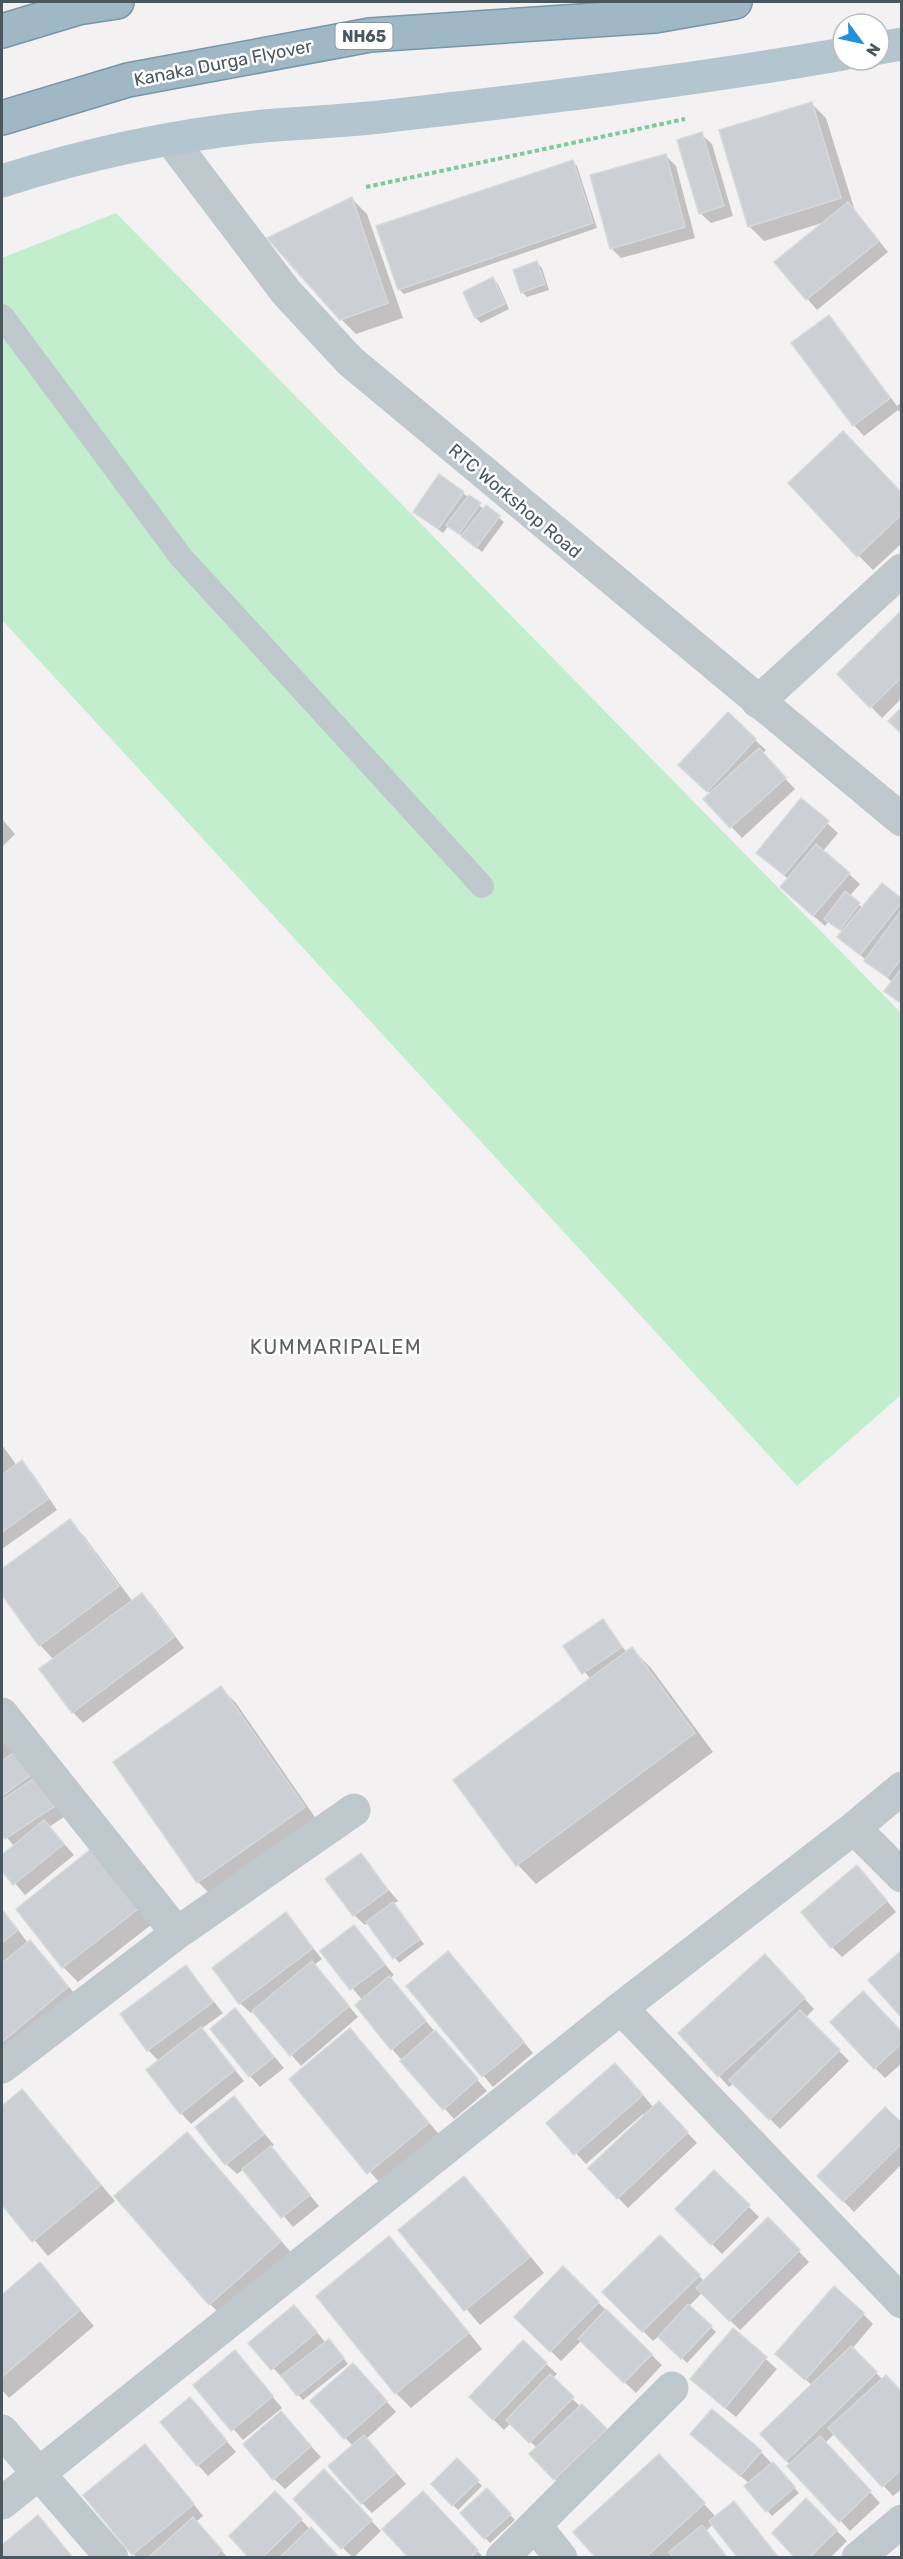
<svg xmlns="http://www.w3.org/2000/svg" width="903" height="2559" viewBox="0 0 903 2559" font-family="Rubik,sans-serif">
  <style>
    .green { fill: #c3eecd }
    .shadow { fill: #0003 }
    .building { fill: #cccfd3; stroke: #d6d9dc; stroke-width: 1.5 }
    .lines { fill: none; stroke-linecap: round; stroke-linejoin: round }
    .trunk-casing { stroke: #7796a9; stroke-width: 36 }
    .path { stroke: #7dca99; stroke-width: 4; stroke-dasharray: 4.5 3; stroke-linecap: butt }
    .service { stroke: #bec8cd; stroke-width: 24 }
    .minor { stroke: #bec8cd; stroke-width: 33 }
    .tertiary { stroke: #bec8cd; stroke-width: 33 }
    .primary { stroke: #b3c5ce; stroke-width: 33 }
    .trunk { stroke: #a0b8c6; stroke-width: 33 }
    .labels { text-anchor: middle; stroke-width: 5; stroke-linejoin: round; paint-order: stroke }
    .shield { fill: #fff; stroke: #80898e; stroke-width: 1.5 }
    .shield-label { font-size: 16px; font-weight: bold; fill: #4a575e }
    .street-label { font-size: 18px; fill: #4a575e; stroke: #fff }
    .neighbourhood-label { font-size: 20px; letter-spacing: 1.5px; fill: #5e6366; stroke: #fff }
  </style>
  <rect width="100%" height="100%" fill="#f3f1f2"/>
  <!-- green -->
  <path class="green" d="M116,213l785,800v382l-104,91 -795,-866v-362z"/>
  <!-- shadow -->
  <path class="shadow" d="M811,103l15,15 29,93 33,41 -71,58 -41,-48 49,-40 -61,19 -15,-15z
    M701,134l11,10 21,72 -22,7 -11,-10z
    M665,155l11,11 19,72 -74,20 -10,-10z
    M572,161l5,5 20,62 -193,66 -5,-5z
    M352,199l15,15 36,104 -47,16 -15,-15z
    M537,263l5,5 7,22 -22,7 -5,-5z
    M493,279l5,5 11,25 -28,14 -5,-5 -11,-26z
    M829,317l10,11 58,78 5,-5v13l-4,-4 -34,26 -10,-11z
    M463,493l21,16 2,-2 18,15 -22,30 -33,-27 -6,8 -29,-21z
    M902,494v49l-29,27 -15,-15z
    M902,612v86l-20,20 -43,-44z
    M755,740l11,10 -4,4 33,35 -53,49 -37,-39 6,-5 -31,-29z
    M801,800l37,33 -15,18 37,33 -11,13 14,11 39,-7v103l-16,-14 6,-8 -53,-45 4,-5 -14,-11 -4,5 -33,-29 -4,-18 -30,-26z
    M2,819l13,15 -13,13z
    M2,1445l15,21 5,-4 10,11 25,37 -55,39z
    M69,1521l15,15 49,66 9,-7 10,10 32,43 -101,75 -10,-11 -32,-43 13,-9 -14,-15 -38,-52v-23z
    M607,1626l20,27 5,-4 19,19 62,84 -177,132 -18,-19 -63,-84 136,-101 -25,-33z
    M221,1688l15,15 83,120 -106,74 -15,-15z
    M2,1727l65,88 -18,12 25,28 -49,40 -23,-27v-11l12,-11 -12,-14z
    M96,1847l60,74 -78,61 -15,-15 -45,-58z
    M360,1855l38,46 -5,3 31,40 -25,19 -31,-40 -3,2 -11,-10z
    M867,1877l29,35 -54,45 -10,-10z
    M2,1909l26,34 2,-1 15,15 37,46 -80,67z
    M286,1914l36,45 -8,6 44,52 -57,49 -47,-55 -3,2 -11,-10z
    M354,1927l40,48 -5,4 98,112 -33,28 -62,-70 -29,-48 -41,-50z
    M458,1964l75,89 -40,34 -85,-101z
    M186,1967l37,46 -22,16 43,52 -53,43 -10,-11 -22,-52 -11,-11 -26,-36z
    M775,1967l39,42 -8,8 43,44 -69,68 -46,-46 -5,4 -49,-54z
    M235,2010l49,58 -24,19 -10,-11z
    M350,2030l93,109 -59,49 -93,-109z
    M902,2033v30l-17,15 -10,-10z
    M626,2075l28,33 15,5 28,30 -69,65 -38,-39 55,-53 -2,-2 -57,50 -38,-41z
    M22,2092l93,109 -67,55 -46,-54v-94z
    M234,2098l40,47 -4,3 49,58 -26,21 -49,-58 -7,5 -11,-10z
    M902,2126v38l-48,48 -35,-36z
    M202,2149l93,108 -70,62 -15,-15z
    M714,2172l45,45 -37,37 -45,-45z
    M464,2178l15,15 65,80 -64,52 -80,-94z
    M768,2219l41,43 -69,68 -38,-37 -13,13 27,26 -29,31 -28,-27 -6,5 -49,-49 56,-55 45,45z
    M389,2238l15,15 78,96 -71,59 -15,-15z
    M40,2264l54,62 -85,72 -7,-8v-93z
    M563,2268l99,97 -26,28 -55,-52 -20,20 -45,-44z
    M863,2314l10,10 -21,25 31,31 19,13v96l-9,7 -58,-63 -10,10 55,60 -30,28 -88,-97 51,-48 -25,-22z
    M304,2317l22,26 8,3 14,18 -45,36 -53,-57z
    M733,2330l44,39 -41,48 -33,-27z
    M523,2342l34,32 -5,5 64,62 -51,48 -34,-35 6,-6 -26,-25 -7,7 -33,-33z
    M235,2352l47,56 -39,32 -48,-55z
    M363,2375l33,37 -30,27 40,45 -34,29 -10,-10 -9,-57 -41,-44z
    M190,2399l46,53 -28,24 -10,-11z
    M712,2411l49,41 38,41 -27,23 -26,-30 4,-2 -47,-40z
    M281,2413l40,44 -36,32 -11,-10z
    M155,2456l48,60 -7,6 32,36h-91l-52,-63z
    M457,2460l25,26 -24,24 -25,-26z
    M674,2471l42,46 18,-14 45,55h-39l-27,-34 -7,7 22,27h-130z
    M324,2472l57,59 -28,27 -58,-58z
    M486,2490l29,30 -25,23 -28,-30z
    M275,2493l63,65h-87z
    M806,2500l41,41 -17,17h-33z
    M434,2503l50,55h-73z
    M38,2517l36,41h-72v-11z"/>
  <!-- building -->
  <path class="building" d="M812,102l29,96 -93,29 -29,-97z
    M702,132l22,74 -25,8 -22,-74z
    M666,154l19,73 -75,22 -20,-74z
    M573,160l20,63 -195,67 -22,-64z
    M352,197l36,106 -48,17 -73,-82z
    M848,202l31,39 -73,59 -32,-38z
    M537,261l8,23 -24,9 -8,-23z
    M493,277l12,27 -30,14 -12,-26z
    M829,315l61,83 -37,28 -62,-83z
    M843,431l59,62v21l-45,43 -69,-74z
    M439,474l25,18 -26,37 -25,-17z
    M469,495l12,8 -22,31 -13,-9z
    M486,505l14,11 -24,32 -15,-12z
    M902,610v67l-32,31 -33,-34z
    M902,707v27l-14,-13z
    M728,712l28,27 -49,53 -29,-27z
    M759,748l27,30 -56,50 -27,-29z
    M801,798l28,23 -45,54 -28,-22z
    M816,844l34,29 -37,43 -33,-29z
    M882,883l20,16v3l-42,53 -23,-18z
    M845,891l15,12 -20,27 -16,-11z
    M902,909v49l-15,19 -23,-16z
    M902,968v36l-18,-13z
    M22,1460l26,39 -46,33v-57z
    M70,1519l49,67 -80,60 -37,-51v-26z
    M142,1593l32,44 -102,76 -33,-44z
    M603,1619l19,28 -40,27 -19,-28z
    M632,1647l63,86 -179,133 -63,-86z
    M221,1686l84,121 -108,76 -84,-121z
    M19,1749l16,23 -33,24v-35z
    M39,1775l19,29 -53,35 -3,-4v-35z
    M44,1820l20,24 -51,41 -11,-14v-16z
    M96,1845l47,60 -81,63 -46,-59z
    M361,1853l27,37 -35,26 -28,-37z
    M857,1865l30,36 -56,47 -30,-36z
    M393,1902l27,37 -27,20 -27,-37z
    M2,1910l16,20 -16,13z
    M286,1912l27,36 -74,56 -27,-36z
    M354,1925l31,39 -35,26 -30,-39z
    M30,1940l38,47 -66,55v-79z
    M902,1950v68l-34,-38z
    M448,1951l76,91 -42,35 -76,-91z
    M765,1954l40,44 -87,79 -40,-44z
    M312,1961l37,45 -59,50 -38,-45z
    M186,1965l27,37 -66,49 -27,-37z
    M389,1976l37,45 -35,29 -36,-45z
    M863,1991l39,41v11l-28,26 -44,-47z
    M235,2008l39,49 -25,20 -39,-48z
    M800,2010l40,40 -71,70 -40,-40z
    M201,2027l34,43 -55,44 -34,-44z
    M350,2028l79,95 -62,51 -78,-95z
    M435,2030l43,49 -35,31 -43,-49z
    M615,2063l28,32 -69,60 -28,-32z
    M22,2089l79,96 -69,57 -30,-37v-99z
    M234,2096l30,38 -39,31 -30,-38z
    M659,2101l29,31 -71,67 -29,-31z
    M885,2107l17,16v20l-59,59 -26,-26z
    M187,2132l94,109 -72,64 -95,-109z
    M271,2146l39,49 -29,23 -39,-49z
    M714,2170l36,35 -39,40 -36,-36z
    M464,2176l66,81 -66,54 -66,-81z
    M768,2217l32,33 -71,71 -33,-33z
    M660,2235l40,40 -58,57 -40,-40z
    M389,2236l80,97 -74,61 -79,-98z
    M40,2262l40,48 -78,67v-82z
    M563,2266l36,36 -49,50 -36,-35z
    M834,2286l30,27 -59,67 -30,-26z
    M688,2304l24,22 -31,33 -23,-22z
    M294,2305l23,27 -46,38 -23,-27z
    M606,2309l46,45 -28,29 -46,-44z
    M733,2328l34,29 -42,51 -35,-29z
    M329,2339l15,19 -47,38 -16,-20z
    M523,2340l24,23 -54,57 -24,-23z
    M851,2346l26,26 -91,89 -26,-27z
    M235,2350l38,46 -42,35 -38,-46z
    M353,2363l34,38 -43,38 -34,-38z
    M550,2374l24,23 -45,46 -23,-23z
    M886,2375l16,17v77l-20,18 -54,-59z
    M190,2397l37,44 -30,25 -37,-44z
    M582,2404l25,25 -53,51 -25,-26z
    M712,2409l50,42 -22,25 -50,-42z
    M281,2411l30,35 -38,34 -30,-36z
    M364,2435l32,38 -35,31 -33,-38z
    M820,2436l51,55 -32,31 -52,-56z
    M145,2444l49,60 -62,51 -49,-60z
    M659,2454l46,49 -60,55h-49l-23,-26z
    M457,2458l22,22 -27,26 -21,-22z
    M773,2462l22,25 -29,25 -22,-26z
    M324,2469l48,51 -31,29 -48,-50z
    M487,2488l24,26 -27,25 -24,-26z
    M275,2491l27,28 -40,39h-13l-20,-22z
    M423,2491l55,59 -7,8h-62l-27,-29z
    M806,2498l31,32 -28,28h-14l-23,-25z
    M734,2501l45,57h-41l-29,-37z
    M38,2515l35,43h-71v-13z
    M193,2517l29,33 -9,8h-65z
    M702,2525l26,33h-55l-4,-6z
    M311,2527l26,28 -2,3h-56z"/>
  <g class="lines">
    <defs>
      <path id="trunk" d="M2,31l76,-23 39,-6
        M2,118l126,-38 242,-45 285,-19 80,-14"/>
    </defs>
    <!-- trunk casing -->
    <use href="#trunk" class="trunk-casing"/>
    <!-- path -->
    <path class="path" d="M366,187l319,-68"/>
    <!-- service -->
    <path class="service" d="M2,316l179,241 301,329"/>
    <!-- minor -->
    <path class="minor" d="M758,702l144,-132
      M2,1714l175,219
      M854,1828l48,48
      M621,2008l281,294
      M2,2067l175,-134 177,-123
      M2,2431l110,127
      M2,2503l619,-495 233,-180 48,-40
      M535,2525l26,33
      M502,2558l170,-170
      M858,2558l44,-37"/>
    <!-- tertiary -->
    <path class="tertiary" d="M171,140l115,152 64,69 552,459"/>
    <!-- primary -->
    <path class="primary" d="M879,48l23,-4
      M2,181c84,-27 172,-46 261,-55 39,-3 78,-5 117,-9 155,-18 310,-36 463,-63"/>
    <!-- trunk -->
    <use href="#trunk" class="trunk"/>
  </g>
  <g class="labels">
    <!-- shield labels -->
    <rect class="shield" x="335.5" y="23" width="57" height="26" rx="4.5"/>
    <g class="shield-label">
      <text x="364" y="42">NH65</text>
    </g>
    <!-- street labels -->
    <g class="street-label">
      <text transform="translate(223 63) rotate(-11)" y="6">Kanaka Durga Flyover</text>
      <text transform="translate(515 501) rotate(40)" y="6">RTC Workshop Road</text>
    </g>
    <!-- neighbourhood labels -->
    <g class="neighbourhood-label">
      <text x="336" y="1354">KUMMARIPALEM</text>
    </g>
  </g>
  <!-- border -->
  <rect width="903" height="2559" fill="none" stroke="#4a575e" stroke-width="6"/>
  <!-- north arrow -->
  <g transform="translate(861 42) rotate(123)"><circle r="28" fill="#ffffff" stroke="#b7bcbf" stroke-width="1.5"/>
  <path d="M0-4.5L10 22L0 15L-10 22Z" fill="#248fdb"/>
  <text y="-9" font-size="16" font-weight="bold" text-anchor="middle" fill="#4a575e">N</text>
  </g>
</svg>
